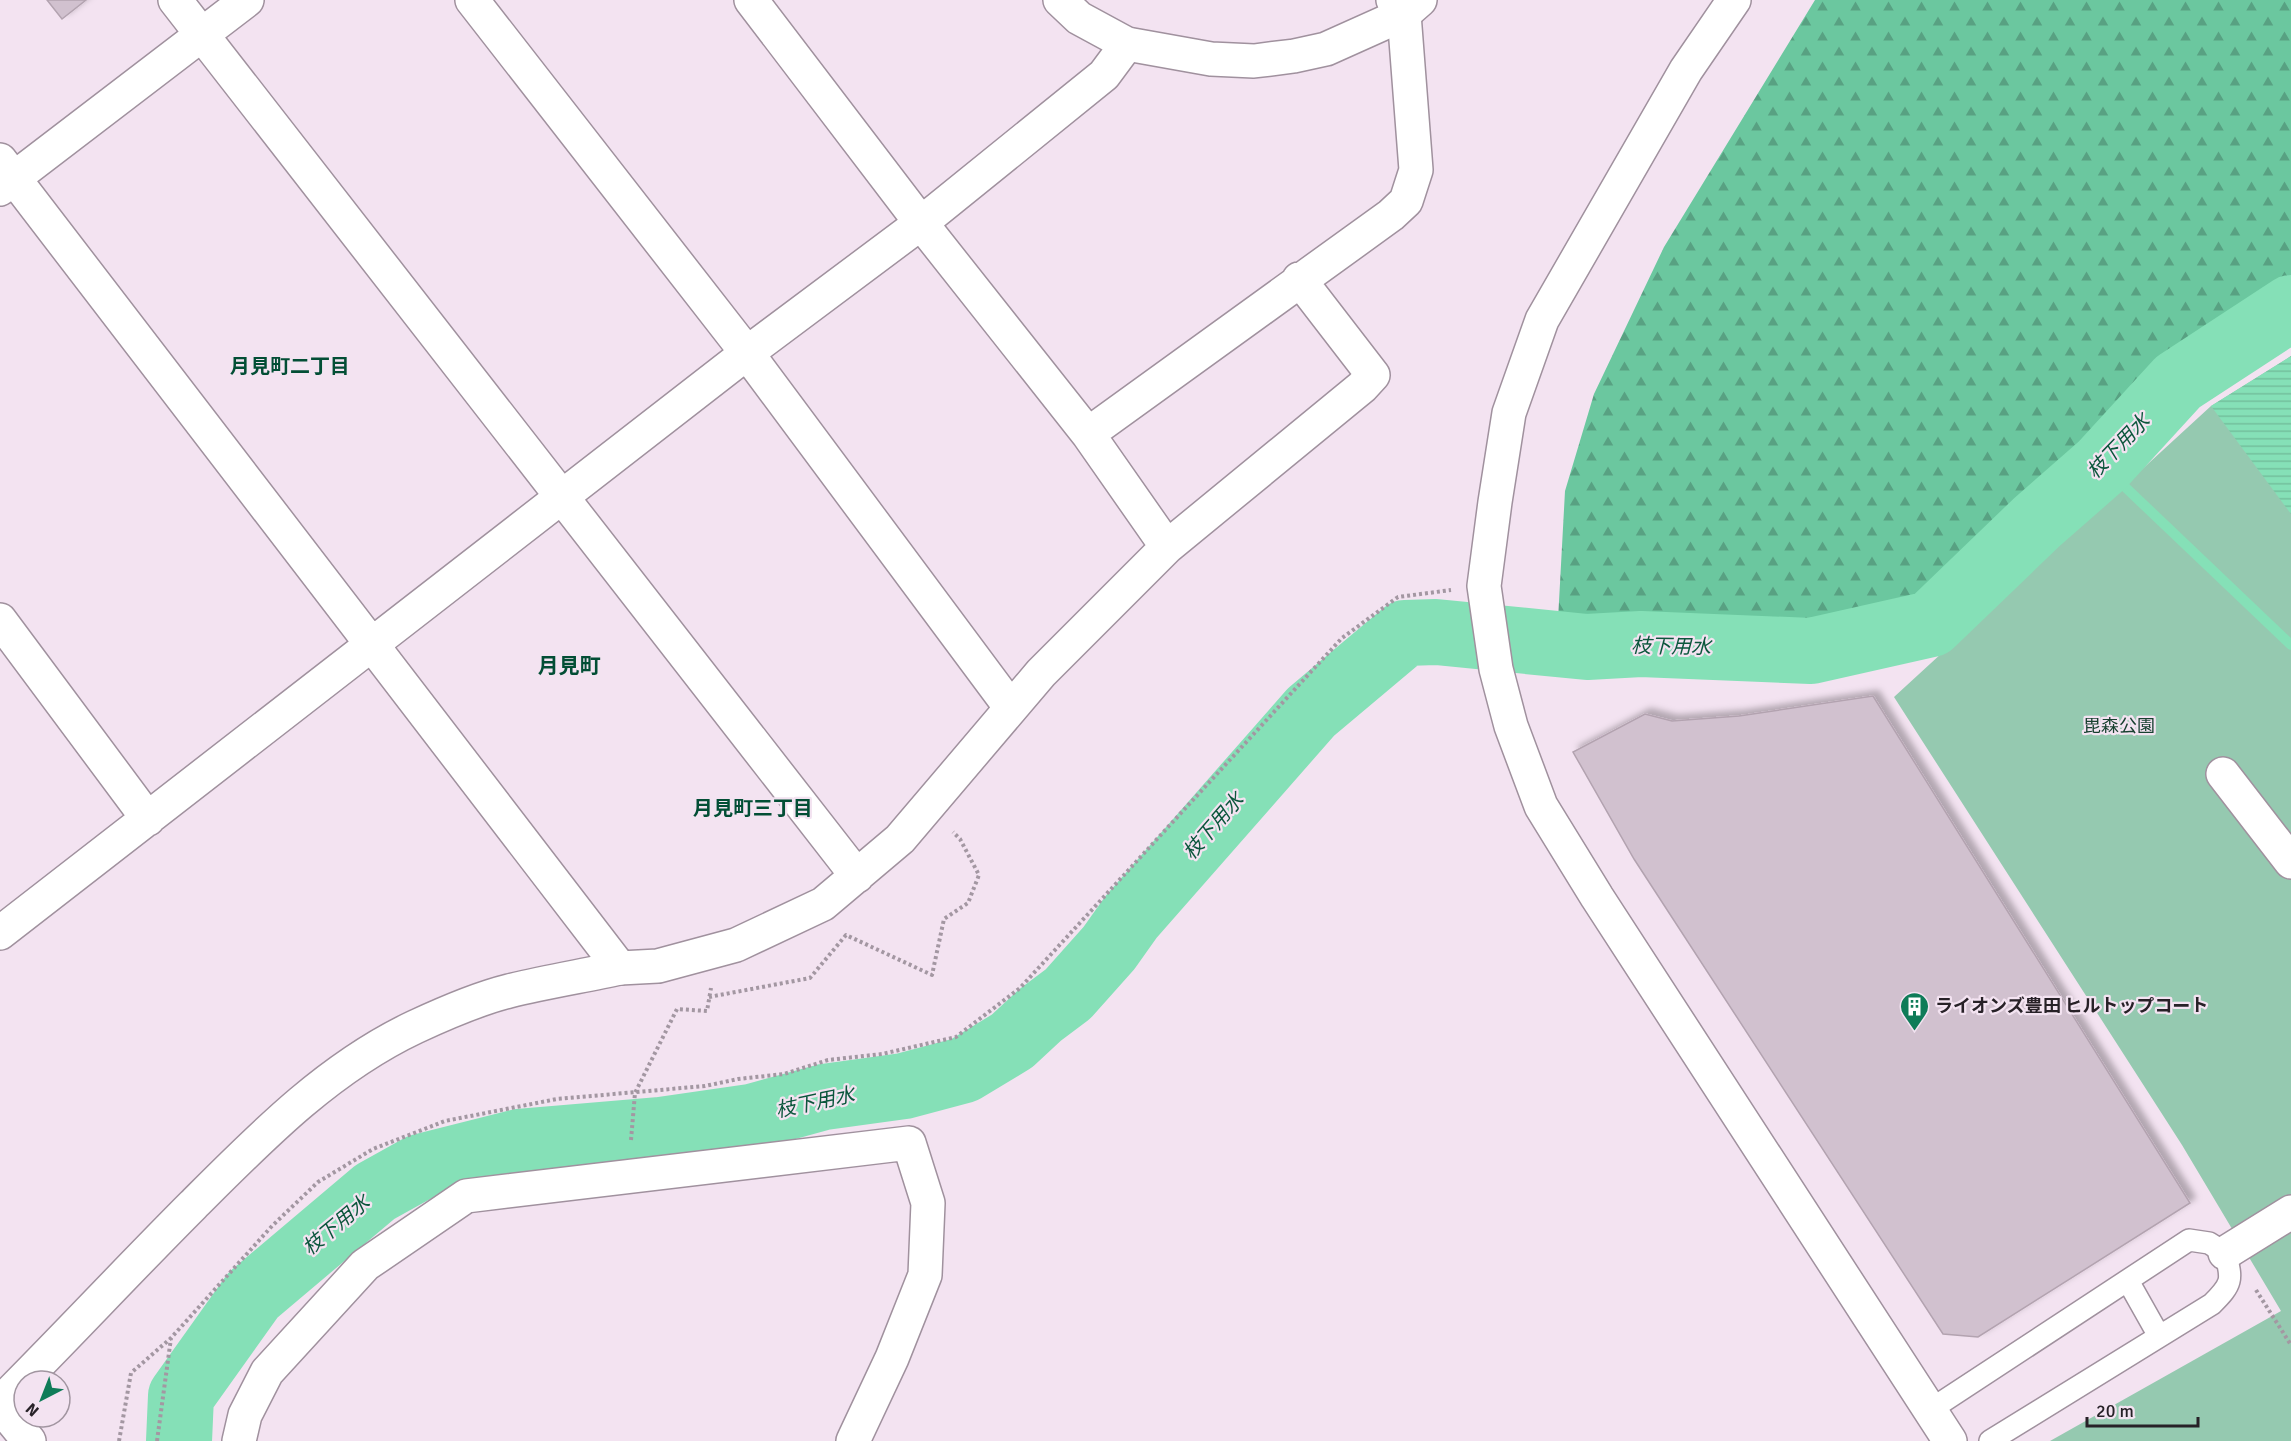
<svg xmlns="http://www.w3.org/2000/svg" width="2291" height="1441" viewBox="0 0 2291 1441" font-family="Signika,'Noto Sans JP',sans-serif">
  <style>
    .forest { fill: url(#forest-firs) }
    .green { fill: #95c9b0 }
    .water { fill: url(#water-rules) }
    .lines { fill: none; stroke-linecap: round; stroke-linejoin: round }
    .stream { stroke: #85e0b7; stroke-width: 10 }
    .river { stroke: #85e0b7; stroke-width: 66 }
    .building { fill: #d1c1cf; stroke: #b3a3b0; stroke-width: 1.5; filter: url(#shadow) }
    .service-casing { stroke: #a0919e; stroke-width: 24 }
    .minor-casing { stroke: #a0919e; stroke-width: 36 }
    .tertiary-casing { stroke: #a0919e; stroke-width: 36 }
    .path { stroke: #a397a2; stroke-width: 4; stroke-dasharray: 3 3; stroke-linecap: butt }
    .service { stroke: #fff; stroke-width: 21 }
    .minor { stroke: #fff; stroke-width: 33 }
    .tertiary { stroke: #fff; stroke-width: 33 }
    .labels { text-anchor: middle; stroke-width: 4.5; stroke-linejoin: round; paint-order: stroke }
    .park-label { font-size: 18px; fill: #184130; stroke: #f3e3f1 }
    .poi-label { font-size: 18px; font-weight: bold; fill: #272127; stroke: #f3e3f1; text-anchor: start }
    .neighbourhood-label { font-size: 20px; font-weight: bold; fill: #024e35; stroke: #f3e3f1 }
    .water-label { font-size: 20px; font-style: italic; fill: #0b563c; stroke: #f3e3f1 }
    .quarter-label { font-size: 21px; font-weight: bold; fill: #024e35; stroke: #f3e3f1 }
  </style>
  <defs>
    <pattern id="forest-firs" width="22" height="20" patternUnits="userSpaceOnUse" patternTransform="scale(1.5)"><rect width="22" height="20" fill="#6bc79f"/><path d="M5 1l3.5 6h-7zM16 11l3.5 6h-7z" fill="#58a182"/></pattern>
    <pattern id="water-rules" width="6" height="5" patternUnits="userSpaceOnUse" patternTransform="scale(1.5)"><rect width="6" height="5" fill="#85e0b7"/><path d="M0 2.5h6" fill="none" stroke="#73c09d"/></pattern>
    <filter id="shadow"><feDropShadow dx="5.5" dy="-5.5" stdDeviation="3" flood-color="#0004"/></filter>
  </defs>
  <rect width="100%" height="100%" fill="#f3e3f1"/>
  <!-- forest -->
  <path class="forest" d="M1815,0h476v280l-125,83 -145,148 -103,95 -108,23 -154,-5 -75,5 -23,-9 7,-129 29,-97 70,-147z"/>
  <!-- green -->
  <path class="green" d="M2291,356v1085h-241l231,-130 -99,-166 -288,-448 317,-291z"/>
  <!-- water -->
  <path class="water" d="M2291,356v158l-80,-108z"/>
  <g class="lines">
    <!-- stream -->
    <path class="stream" d="M2102,465l189,180"/>
    <!-- river -->
    <path class="river" d="M179,1441l2,-45 72,-101 122,-103 45,-25 99,-25 142,-12 90,-13 73,-20 80,-11 60,-16 48,-29 28,-26 28,-21 41,-46 22,-31 180,-205 94,-79 31,-1 151,15 54,-3 170,7 120,-27 106,-102 65,-57 76,-83 113,-74"/>
  </g>
  <!-- building -->
  <path class="building" d="M47,0h39l-24,19z
    M1873,696l317,507 -212,134 -35,-3 -309,-475 -61,-107 72,-38 27,7 67,-5z"/>
  <g class="lines">
    <defs>
      <path id="service" d="M2128,1281l31,55
        M1930,1410l259,-170 20,3 16,10c8,27 7,31 -13,51l-222,137"/>
      <path id="minor" d="M175,0l682,876
        M472,0l275,353 264,355
        M751,0l170,223 167,211 79,113
        M0,160l620,808 38,-2 78,-21 87,-41 77,-65 141,-166 126,-126 195,-160 11,-12 -74,-96
        M1088,434l303,-219 15,-14 10,-31 -12,-156 -11,-14
        M0,620l148,199
        M2223,774l68,88
        M0,933l747,-580 174,-130 183,-148 23,-31
        M2225,1253l66,-41
        M239,1441l6,-26 22,-43 98,-107 101,-69 443,-53 19,60 -3,72 -33,83 -39,83"/>
      <path id="tertiary" d="M1060,0l19,18 48,26 84,15 43,2 40,-5 32,-7 78,-35 16,-14
        M1734,0l-48,70 -144,250 -33,93 -14,89 -11,84 12,83 15,57 30,80 56,91 353,544
        M0,189l247,-189
        M0,1403c65,-65 128,-133 193,-198 68,-68 135,-137 222,-178 30,-14 62,-28 94,-36 36,-9 74,-15 111,-23
        M0,1406l29,35"/>
    </defs>
    <!-- service casing -->
    <use href="#service" class="service-casing"/>
    <!-- minor casing -->
    <use href="#minor" class="minor-casing"/>
    <!-- tertiary casing -->
    <use href="#tertiary" class="tertiary-casing"/>
    <!-- path -->
    <path class="path" d="M709,997l101,-19 36,-43 86,40 12,-56 24,-16 11,-28 -19,-36 -7,-7
      M631,1140l4,-47 42,-84 30,2 4,-23
      M2256,1290l35,55
      M119,1441l12,-68 40,-35 101,-112 46,-44 55,-33 72,-28 112,-22 148,-13 33,-7 46,-5 44,-14 54,-6 74,-17 64,-49 322,-350 56,-41 53,-7
      M157,1441l14,-103"/>
    <!-- service -->
    <use href="#service" class="service"/>
    <!-- minor -->
    <use href="#minor" class="minor"/>
    <!-- tertiary -->
    <use href="#tertiary" class="tertiary"/>
  </g>
  <!-- icons -->
  <defs>
    <symbol id="building-pin" viewBox="-11 -11 22 30"><path d="M0 17L-7.5 6A9.5 9.5 0 1 1 7.5 6Z" fill="#0f7c58" stroke="#f3e3f1"/><path d="M-4-6H4V6H1V3H-1V6H-4ZM-2.5-4.3h1.7v1.8h-1.7ZM.8-4.3h1.7v1.8H.8ZM-2.5-1h1.7V.8h-1.7ZM.8-1h1.7V.8H.8Z" fill="#fff"/></symbol>
  </defs>
  <g fill-rule="evenodd">
    <use href="#building-pin" x="1898" y="990" width="33" height="45"/>
  </g>
  <g class="labels">
    <!-- park labels -->
    <g class="park-label">
      <text x="2119" y="732">毘森公園</text>
    </g>
    <!-- poi labels -->
    <g class="poi-label">
      <text x="1935" y="1012">ライオンズ豊田 ヒルトップコート</text>
    </g>
    <!-- neighbourhood labels -->
    <g class="neighbourhood-label">
      <text x="290" y="373">月見町二丁目</text>
      <text x="753" y="815">月見町三丁目</text>
    </g>
    <!-- water labels -->
    <g class="water-label">
      <text transform="translate(2118 446) rotate(-46)" y="7">枝下用水</text>
      <text transform="translate(1671 646) rotate(1)" y="7">枝下用水</text>
      <text transform="translate(1213 826) rotate(-49)" y="7">枝下用水</text>
      <text transform="translate(815 1102) rotate(-12)" y="7">枝下用水</text>
      <text transform="translate(336 1225) rotate(-40)" y="7">枝下用水</text>
    </g>
    <!-- quarter labels -->
    <g class="quarter-label">
      <text x="569" y="673">月見町</text>
    </g>
  </g>
  <!-- north arrow -->
  <g transform="translate(42 1399) rotate(222)"><circle r="28" fill="#f3e3f1" stroke="#a195a0" stroke-width="1.5"/>
  <path d="M0-4.5L10 22L0 15L-10 22Z" fill="#0f7c58"/>
  <text y="-9" font-size="16" font-weight="bold" text-anchor="middle" fill="#272127">N</text>
  </g>
  <!-- scale -->
  <path d="M2087 1417v9h111v-9" fill="none" stroke="#272127" stroke-width="3"/>
  <text x="2096" y="1417" font-size="18" fill="#272127" stroke="#f3e3f1" stroke-width="4.5" paint-order="stroke">20 m</text>
</svg>
